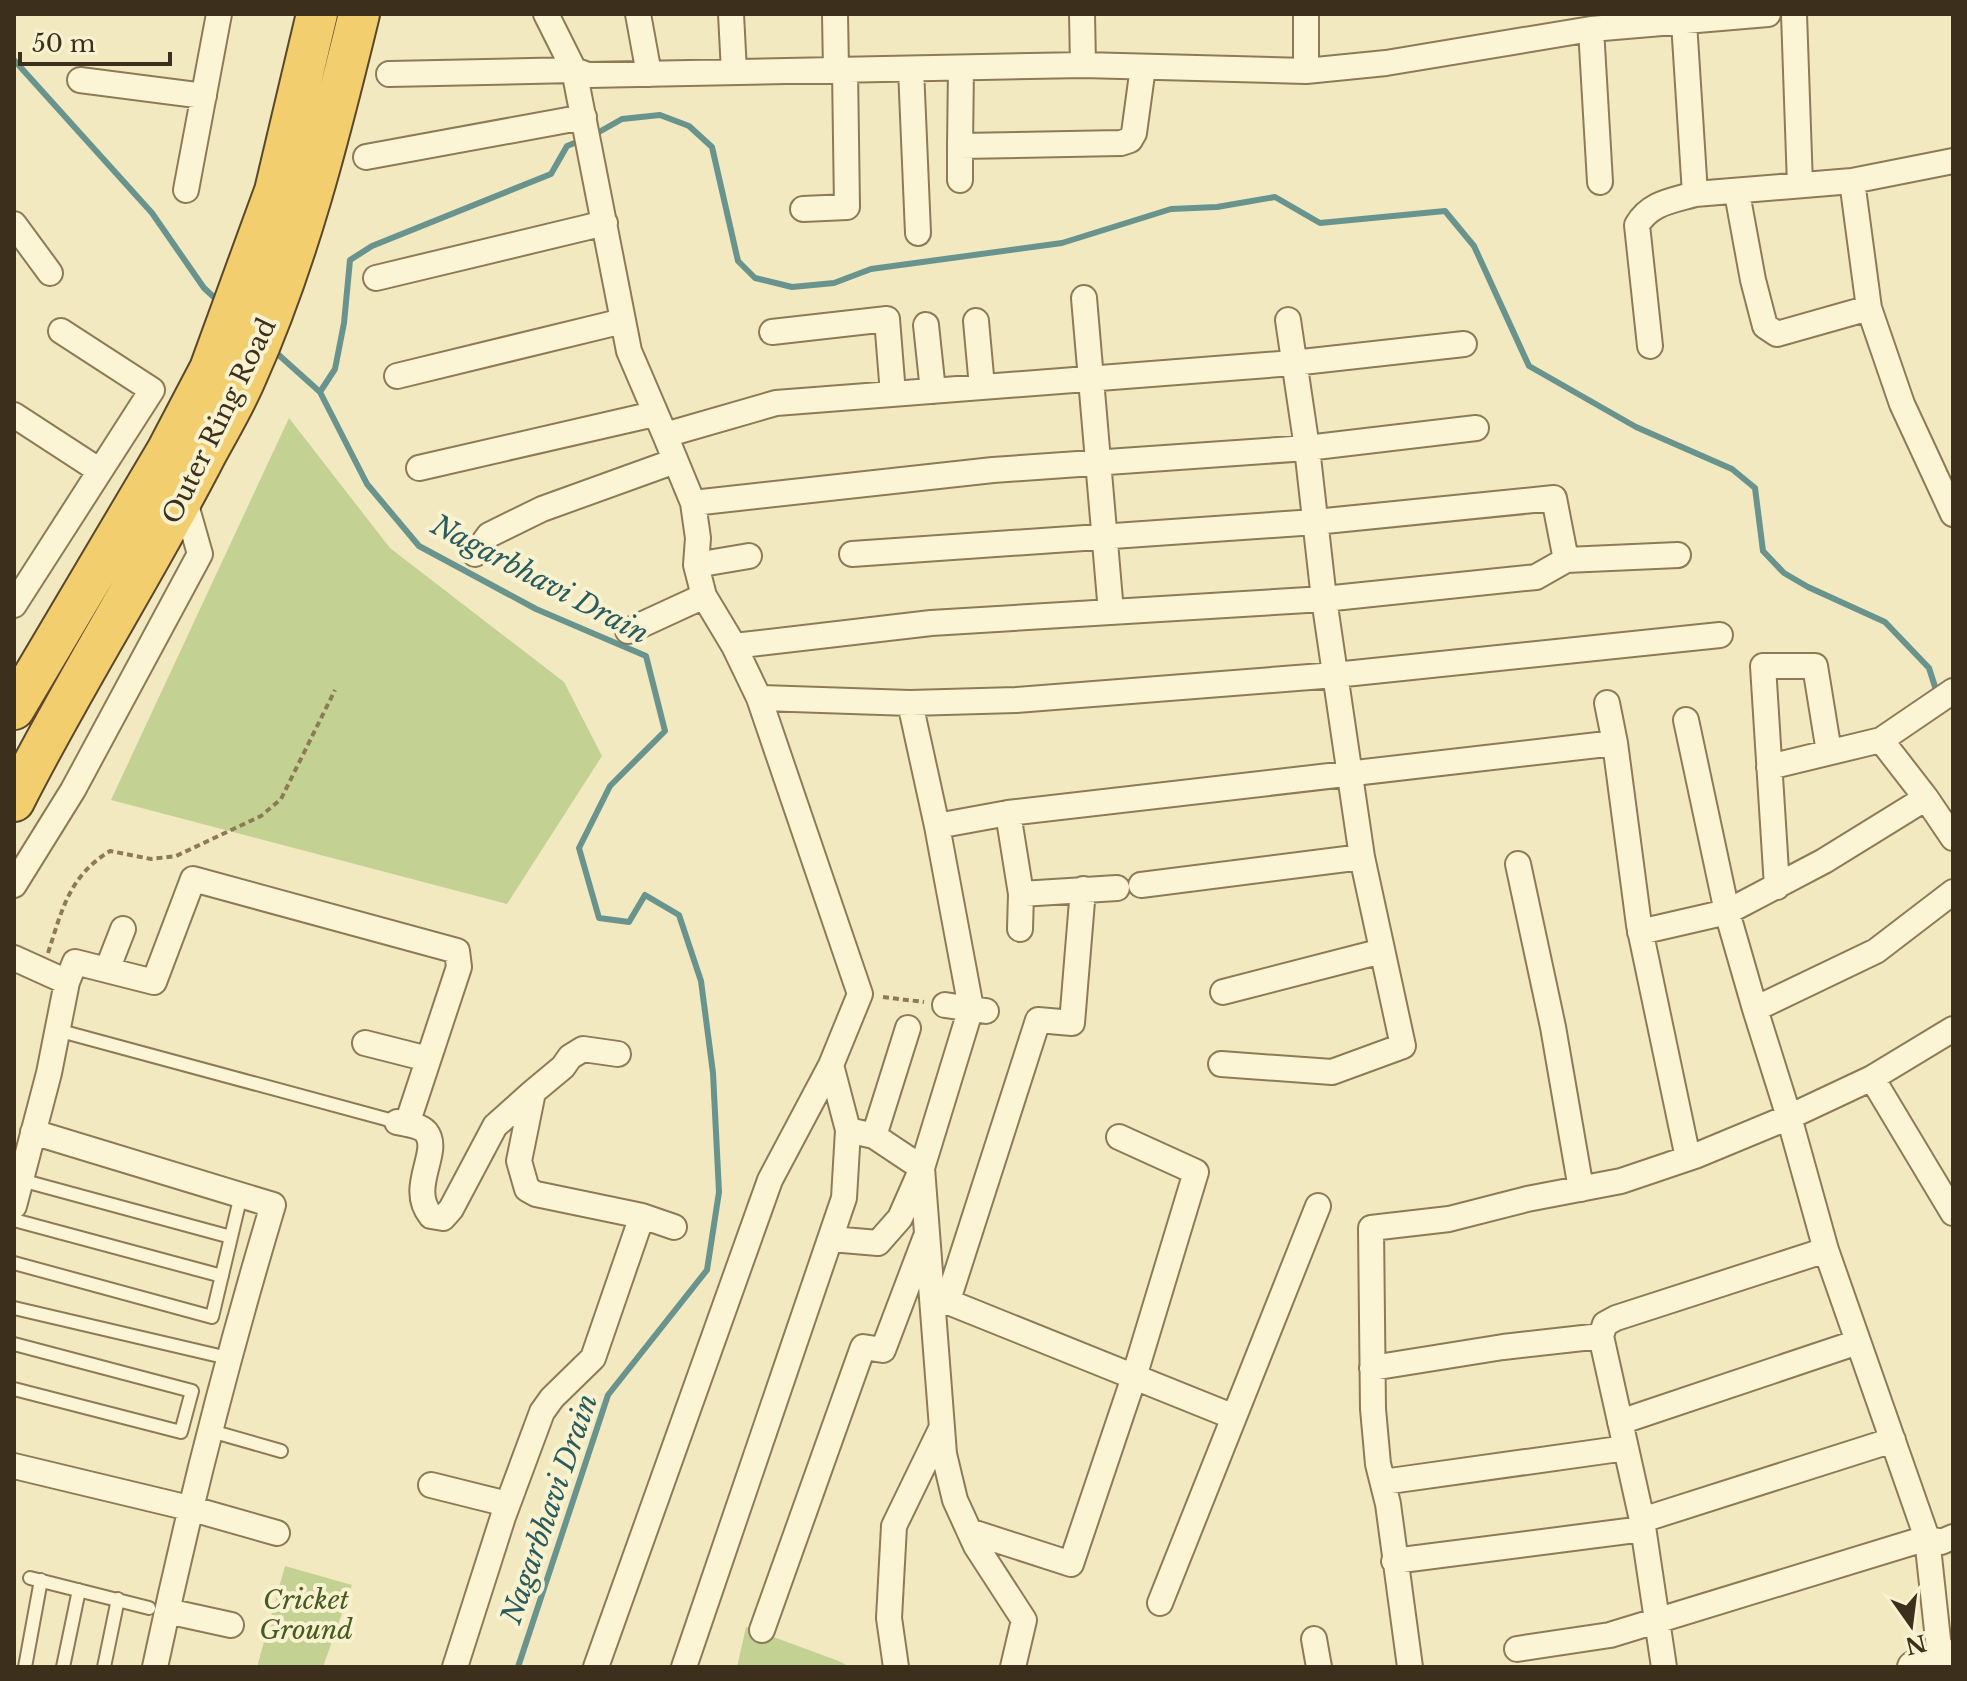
<svg xmlns="http://www.w3.org/2000/svg" width="1967" height="1681" viewBox="0 0 1967 1681" font-family="'Libre Baskerville',serif">
  <style>
    .green { fill: #c3d293 }
    .lines { fill: none; stroke-linecap: round; stroke-linejoin: round }
    .stream { stroke: #69948e; stroke-width: 6 }
    .service-casing { stroke: #8e7a56; stroke-width: 16 }
    .minor-casing { stroke: #8e7a56; stroke-width: 28 }
    .tertiary-casing { stroke: #8e7a56; stroke-width: 34 }
    .trunk-casing { stroke: #5b472b; stroke-width: 44 }
    .path { stroke: #8e7a56; stroke-width: 4; stroke-dasharray: 6 4; stroke-linecap: butt }
    .service { stroke: #fcf5d5; stroke-width: 12 }
    .minor { stroke: #fcf5d5; stroke-width: 24 }
    .tertiary { stroke: #fcf5d5; stroke-width: 30 }
    .trunk { stroke: #f2ce6e; stroke-width: 40 }
    .labels { text-anchor: middle; stroke-width: 8; stroke-linejoin: round; paint-order: stroke }
    .street-label { font-size: 26px; fill: #3c2f1c; stroke: #f9f2d1 }
    .park-label { font-size: 26px; font-style: italic; fill: #455b20; stroke: #f9f2d1 }
    .water-label { font-size: 28px; font-style: italic; fill: #2a5b5d; stroke: #f9f2d1 }
  </style>
  <rect width="100%" height="100%" fill="#f2e9c1"/>
  <!-- green -->
  <path class="green" d="M289,418l101,130 174,134 38,74 -95,148 -396,-104z
    M285,1566l67,19 -29,82h-66z
    M746,1627l90,33 9,4 -1,3h-107z"/>
  <g class="lines">
    <!-- stream -->
    <path class="stream" d="M14,60l138,153 52,75 14,13
      M592,136l30,-17 38,-4 29,11 23,21 26,114 17,17 37,9 42,-4 37,-14 191,-26 109,-34 46,-2 58,-10 45,26 125,-12 29,35 55,120 107,61 96,42 23,19 8,63 21,22 24,14 77,35 44,46 8,25
      M271,348l49,44 47,92 52,62 117,63 110,47 19,75 -55,55 -31,62 20,70 30,4 16,-27 34,20 22,66 12,92 6,119 -12,78 -99,125 -90,272
      M320,392l15,-23 9,-46 6,-63 22,-14 179,-72 16,-28 15,-6"/>
    <defs>
      <path id="service" d="M57,1030l340,92
        M21,1180l210,57
        M14,1220l208,56
        M14,1263l198,54 29,-122
        M14,1308l214,50
        M14,1344l178,47 -11,41 -167,-43
        M211,1431l70,20
        M30,1578l119,30
        M25,1667l16,-87
        M63,1667l16,-77
        M104,1667l14,-68"/>
      <path id="minor" d="M546,14l28,56 14,5 495,-10 223,6 80,-8 205,-34 177,-15
        M638,14l11,60
        M731,14l3,58
        M835,14l1,56
        M1082,14l1,51
        M1306,14v57
        M1794,14l6,171
        M1684,22l11,172 157,-13
        M1591,29l9,153
        M961,68l-1,78 161,-3 9,-3 4,-7 9,-66
        M911,69l7,164
        M389,74l185,-4 55,281 36,84 111,-32 517,-40 171,-19
        M80,80l124,16
        M960,146v34
        M366,157l218,-40
        M1953,161l-101,20 17,127 33,96 51,110
        M186,190l33,-176
        M1737,193l16,87 12,46 12,8 92,-26
        M803,209l44,-2 -2,-137
        M14,224l36,49
        M376,278l229,-55
        M1084,298l27,314
        M976,321l6,66
        M926,325l7,66
        M772,332l115,-13 6,75
        M1650,346l-13,-121c13,-22 34,-24 58,-31
        M397,376l226,-55
        M14,415l86,56
        M665,435l28,68 5,35 -2,27 8,31 30,50 25,52 101,296 -29,71 17,65 -4,68 -160,469
        M419,468l235,-54
        M693,503l300,-33 314,-22 169,-20
        M475,554l14,-19 53,-26 133,-48
        M1566,560l112,-5
        M696,565l53,-9
        M14,605l138,-215 -91,-59
        M628,631l76,-35
        M734,646l197,-23 393,-24 212,-22 30,-17 -12,-62 -239,24 -463,32
        M759,698l151,5 106,-3 319,-25 385,-40
        M910,703l27,123 71,-13 13,81 96,-6
        M1607,703l8,40 24,182 49,233
        M1686,720l41,192 28,97 34,108 37,133 101,288 13,120 13,-6
        M1881,740l45,58
        M1769,767l112,-27 72,-49
        M1008,813l607,-70
        M1518,864l35,163 28,162
        M14,885l59,-95 127,-236 -16,-56
        M1141,885l221,-28
        M1777,887l-14,-221h52l14,86
        M1020,929l1,-35
        M1640,932l87,-20 97,-51 102,-63 27,40
        M14,958l53,24 -18,91 -35,133
        M107,970l16,-41
        M67,982l8,-20 79,20 39,-103 264,72 2,16 -52,157
        M1223,992l159,-41
        M945,1005l41,6
        M1755,1009l121,-58 77,-59
        M365,1043l63,16
        M1221,1064l111,8 71,-26 -41,-189 -38,-258 -17,-151 -19,-128
        M1872,1078l81,135
        M397,1122c9,2 23,3 29,10 16,20 -19,55 5,84l12,2 8,-9 44,-83 38,-34
        M848,1130l26,6 48,32 22,286 11,46 21,46 48,74 -11,47
        M33,1132l240,73c-46,153 -85,306 -118,462
        M874,1136l34,-108
        M642,1216l32,11
        M831,1239l47,4 22,-25 22,-50 49,-160 -34,-182
        M936,1297l298,120
        M947,1303l91,-283 34,3 11,-134
        M1372,1368l131,-21 98,-11
        M1620,1422l238,-80
        M14,1466l175,42 88,25
        M1383,1482l243,-34
        M431,1485l76,19
        M1642,1520l251,-80
        M969,1531l102,33 63,-187 62,-205 -77,-35
        M1394,1561l249,-32
        M1160,1603l158,-397
        M167,1611l64,14
        M762,1630l101,-283 20,3 42,-111
        M1314,1639l5,28
        M1517,1649l93,-14 317,-97 14,4 12,-5
        M455,1667l48,-150 39,-105 10,-14 41,-40 49,-142 -106,-22 -9,-5 -8,-28 14,-69 30,-25 7,-10 13,-8 35,5
        M596,1667l174,-487 61,-115
        M896,1667l-7,-49 5,-92 47,-97
        M1410,1667l-22,-163 -10,-40 -5,-55 -2,-181 78,-9 78,-20 94,-18 74,-25 94,-39 83,-39 81,-49
        M1664,1667l-22,-147 -41,-184 4,-12 11,-6 210,-68"/>
      <path id="tertiary" d="M1913,1667l27,-9 3,9"/>
      <path id="trunk" d="M14,709l153,-258 43,-82 65,-178 42,-177
        M14,801c60,-119 132,-230 193,-349 13,-24 28,-49 39,-75 52,-116 83,-240 113,-363"/>
    </defs>
    <!-- service casing -->
    <use href="#service" class="service-casing"/>
    <!-- minor casing -->
    <use href="#minor" class="minor-casing"/>
    <!-- tertiary casing -->
    <use href="#tertiary" class="tertiary-casing"/>
    <!-- trunk casing -->
    <use href="#trunk" class="trunk-casing"/>
    <!-- path -->
    <path class="path" d="M48,953c14,-43 21,-77 62,-102l41,8 25,-3 85,-40 20,-17 54,-109
      M883,997l41,5"/>
    <!-- service -->
    <use href="#service" class="service"/>
    <!-- minor -->
    <use href="#minor" class="minor"/>
    <!-- tertiary -->
    <use href="#tertiary" class="tertiary"/>
    <!-- trunk -->
    <use href="#trunk" class="trunk"/>
  </g>
  <g class="labels">
    <!-- street labels -->
    <g class="street-label">
      <text transform="translate(219 421) rotate(-64)" y="9">Outer Ring Road</text>
    </g>
    <!-- park labels -->
    <g class="park-label">
      <text x="306" y="1609">Cricket<tspan x="306" dy="30">Ground</tspan></text>
    </g>
    <!-- water labels -->
    <g class="water-label">
      <text transform="translate(540 579) rotate(28)" y="10">Nagarbhavi Drain</text>
      <text transform="translate(549 1509) rotate(-71)" y="10">Nagarbhavi Drain</text>
    </g>
  </g>
  <!-- border -->
  <rect width="1967" height="1681" fill="none" stroke="#3c2f1c" stroke-width="32"/>
  <!-- north arrow -->
  <g transform="translate(1911 1625) rotate(166)" stroke="#f9f2d1" stroke-width="6" paint-order="stroke">
  <path d="M0-6L14 30L0 20L-14 30Z" fill="#3c2f1c"/>
  <text y="-12" font-size="22" font-weight="bold" text-anchor="middle" fill="#3c2f1c">N</text>
  </g>
  <!-- scale -->
  <path d="M20 52v12h150v-12" fill="none" stroke="#3c2f1c" stroke-width="4"/>
  <text x="32" y="52" font-size="24" fill="#3c2f1c" stroke="#f9f2d1" stroke-width="6" paint-order="stroke">50 m</text>
</svg>
